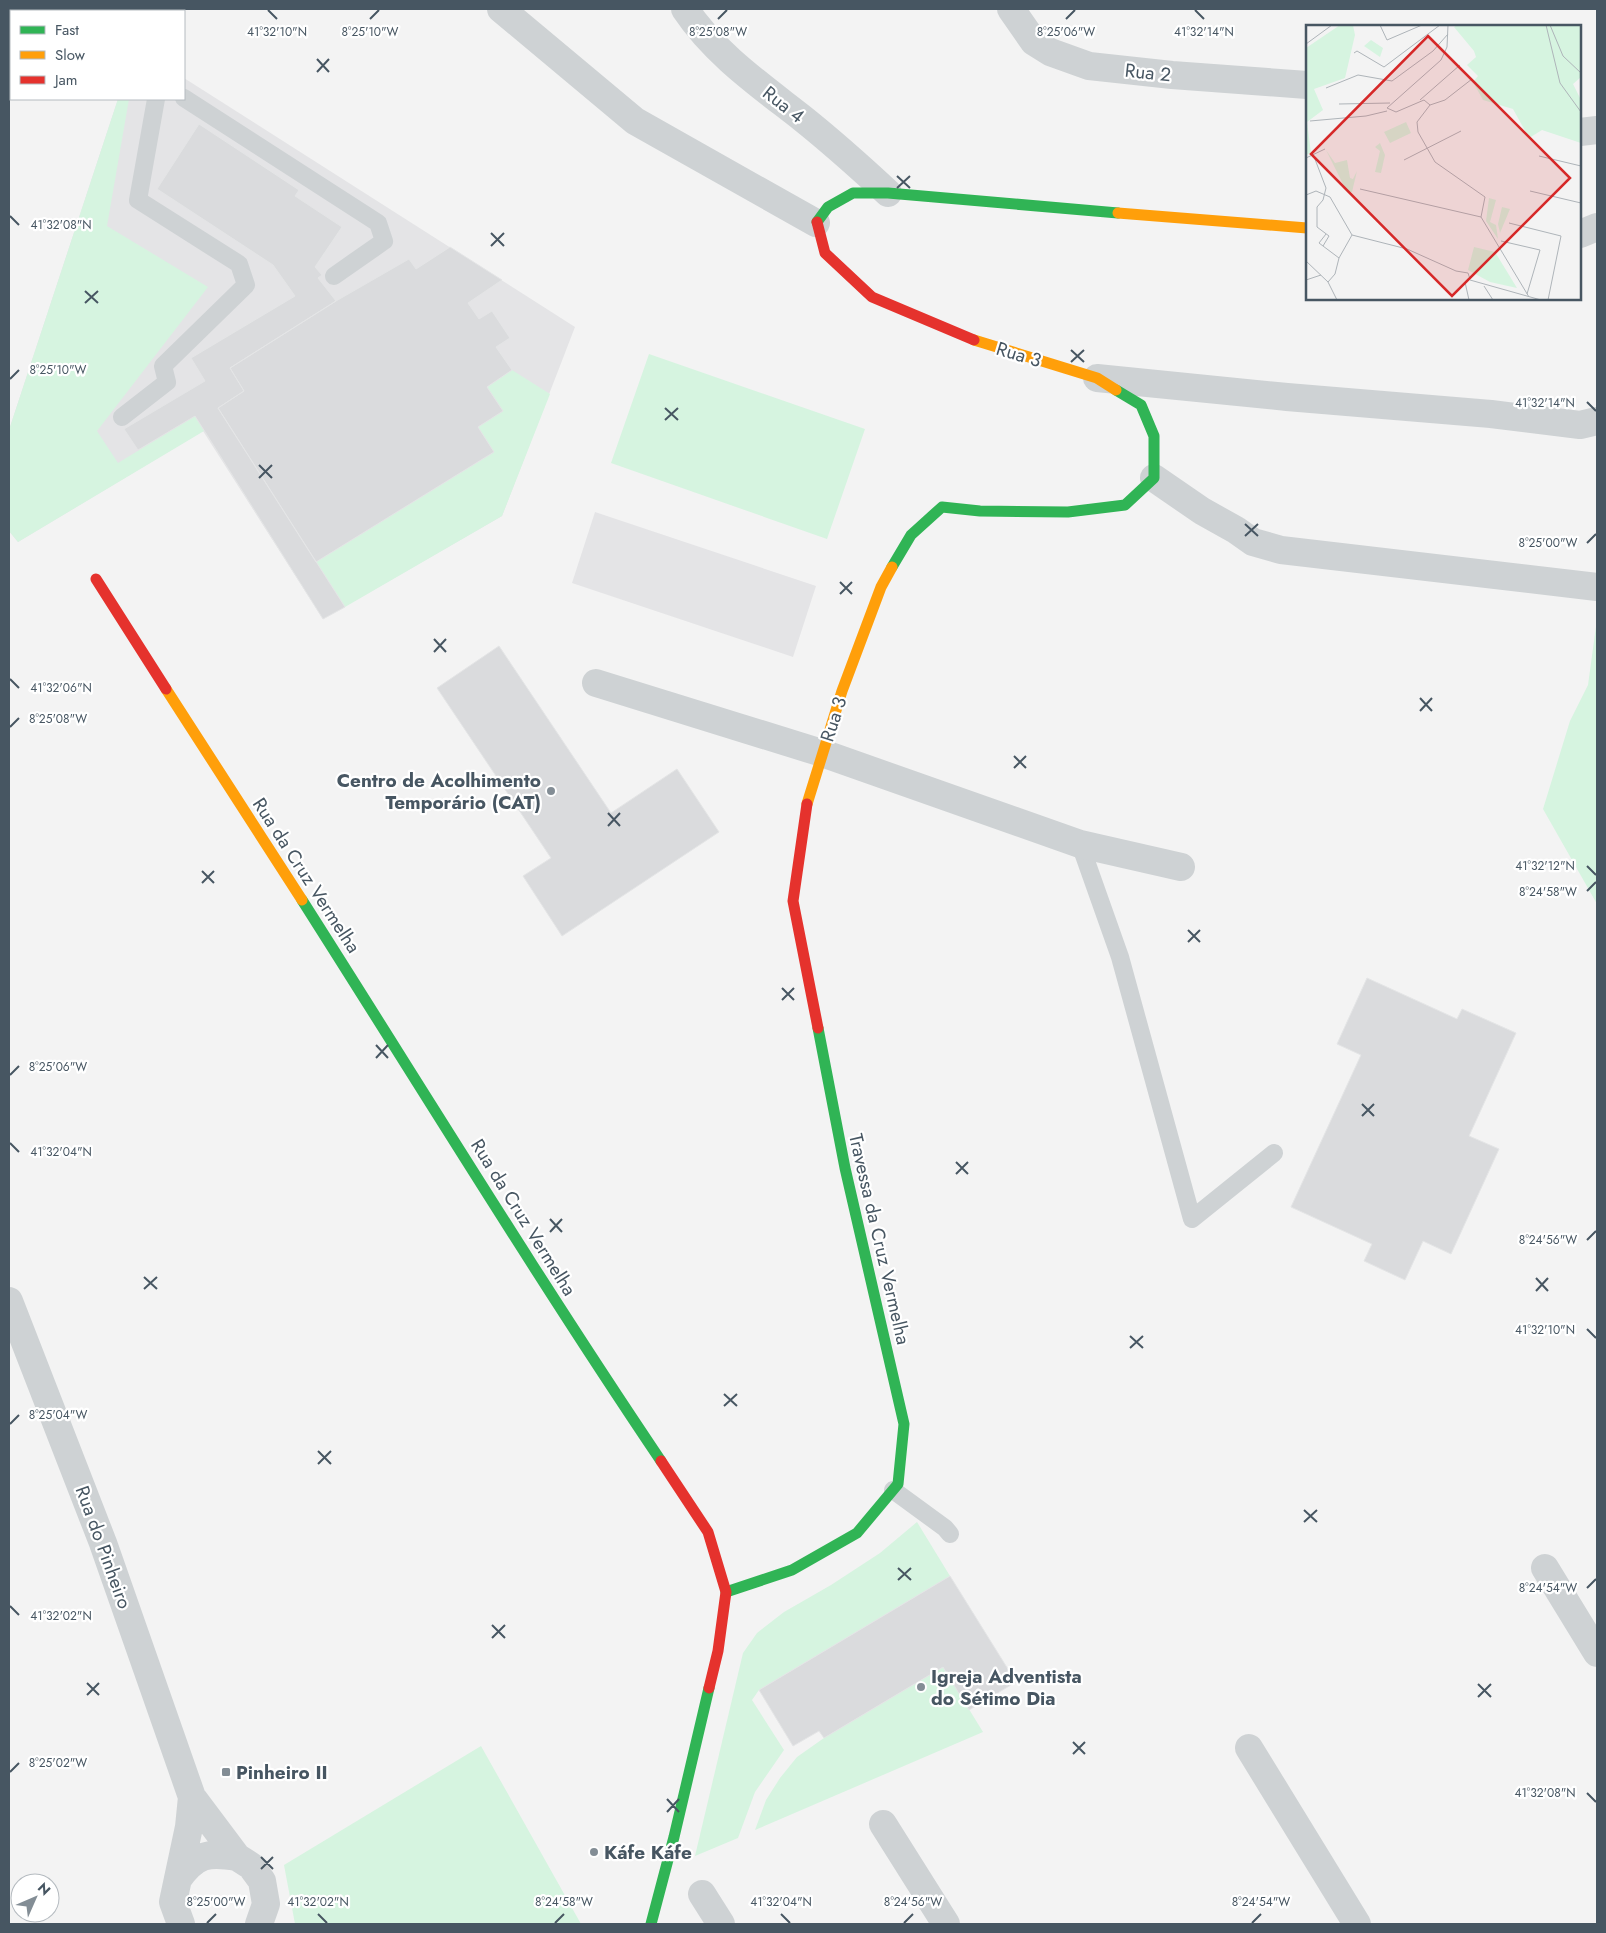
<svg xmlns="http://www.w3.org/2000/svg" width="1606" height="1933" viewBox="0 0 1606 1933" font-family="Jost,sans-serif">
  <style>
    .education { fill: #e4e4e6 }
    .green { fill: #d6f4e0 }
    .building { fill: #dadbdd; stroke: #e4e5e6 }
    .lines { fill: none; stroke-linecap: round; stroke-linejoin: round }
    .lane { stroke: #ced2d4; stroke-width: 18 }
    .street { stroke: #ced2d4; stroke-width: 28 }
    .fast { stroke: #30b455; stroke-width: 11 }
    .slow { stroke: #ff9f0a; stroke-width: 11 }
    .jam { stroke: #e5322d; stroke-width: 11 }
    .ticks { fill: none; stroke: #475662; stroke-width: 2 }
    .poi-dot { fill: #838d95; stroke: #fff; stroke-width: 2 }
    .labels { text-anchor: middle; stroke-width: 4.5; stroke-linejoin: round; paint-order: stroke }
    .street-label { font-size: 19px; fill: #475662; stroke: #fff }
    .poi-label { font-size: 19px; font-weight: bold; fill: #475662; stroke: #fff; text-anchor: start }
    .inset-road { fill: none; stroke: #aeb4b9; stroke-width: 1 }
    .view { fill: #d62828; fill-opacity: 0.15; stroke: #d62828; stroke-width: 2.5 }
    .inset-edge { fill: none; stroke: #475662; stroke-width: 2.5 }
    .ticks-label { font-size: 12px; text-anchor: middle; fill: #475662; stroke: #fff; stroke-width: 4.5; stroke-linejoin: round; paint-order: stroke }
  </style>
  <rect width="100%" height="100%" fill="#f3f3f3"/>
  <!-- education -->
  <path class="education" d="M184,78l391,249 -73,189 -179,103 -120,-188 -185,111 -9,-11v-101l109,-331h66z
    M595,512l221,74 -23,71 -221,-74z"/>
  <!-- green -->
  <path class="green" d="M118,99h11l-22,127 101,61 -111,144 21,32 77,-47 9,15 -186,111 -9,-11v-101z
    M649,354l216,75 -38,110 -216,-76z
    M512,370l38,24 -48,122 -157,91 -29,-45 178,-110 -16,-25 25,-16 -16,-24z
    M1597,619v285l-54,-95 27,-88 18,-36z
    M917,1522l33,54 -191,114 -7,10 32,50 -29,42 -17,46 -43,18 48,-203 14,-20 27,-21 47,-27 49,-32z
    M943,1667l40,65 -228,98 11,-30 14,-22 17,-21 27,-19z
    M481,1746l100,178h-286l-11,-59z"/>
  <!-- building -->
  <path class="building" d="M199,124l100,66 -4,6 47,31 -27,40 7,8 -4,3 18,23 -106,67 14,23 -26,17 127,199 -22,12 -128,-203 -57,34 -14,-21 81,-48 -14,-23 104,-62 -22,-31 -116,-76z
    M450,247l52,33 -34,23 11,16 13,-8 18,27 -14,9 16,23 -25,17 16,24 -25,16 16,25 -178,110 -98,-154 26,-17 -14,-23 106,-67 73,-42 7,10z
    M499,646l112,167 66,-44 42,63 -157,104 -39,-60 28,-18 -114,-170z
    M1367,978l90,41 5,-10 54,24 -47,103 30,13 -48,105 -28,-13 -18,39 -41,-19 8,-17 -81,-37 70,-152 -24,-11z
    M950,1576l66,106 -47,28 -26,-43 -119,71 -5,-7 -26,15 -34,-56z"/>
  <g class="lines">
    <!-- lane -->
    <path class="lane" d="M184,98l194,125 6,18 -50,35
      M122,417l45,-35 -4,-16 83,-81 -7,-21 -101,-64 18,-101
      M1080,844l40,113 72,262 82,-66
      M893,1490l52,38 5,6"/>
    <!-- street -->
    <path class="street" d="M501,9l134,112 181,102
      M685,9c30,45 75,76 117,109 30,24 58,49 86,75
      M1011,9l23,33 16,10 39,14 83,9 135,10
      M9,34l2,-5
      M1580,132l17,-2
      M1580,234l17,-7
      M1097,378l190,19 204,17 89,11 17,-4
      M1154,478l48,33 34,19 17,12 28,8 316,37
      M596,683l226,70 258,91 101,23
      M9,1301l94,242 89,254 45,60 14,9 11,15 4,23 -7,20
      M1545,1568l52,85
      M1249,1748l108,176
      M883,1824l63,100
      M178,1879c18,-25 30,-27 59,-22
      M702,1894l19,30
      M181,1924l-8,-22 16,-75 3,-30"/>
    <!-- fast -->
    <path class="fast" d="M817,222l11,-15 25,-14h35l230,20
      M892,567l19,-32 31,-28 38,4 88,1 57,-7 29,-27v-42l-13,-31 -25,-15
      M302,900c119,187 235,377 359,561
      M726,1592l66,-22 65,-37 41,-49 6,-60 -59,-256 -27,-140
      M651,1924l23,-87 35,-149"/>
    <!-- slow -->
    <path class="slow" d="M1118,213l189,15
      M974,340l123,38 19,12
      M166,689l136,211
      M807,804l35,-113 39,-104 11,-20"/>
    <!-- jam -->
    <path class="jam" d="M817,222l8,31 47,44 102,43
      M96,579l70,110
      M807,804l-14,97 25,127
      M661,1461l47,71 18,60 -8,59 -9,37"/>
  </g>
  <!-- ticks -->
  <path class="ticks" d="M268,10l9,9M1195,10l9,9M370,19l9,-9M718,19l9,-9M1066,19l9,-9M317,59l12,13M317,72l12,-13M897,176l13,12M897,188l13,-12M10,216l9,9M491,233l13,13M491,246l13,-13M85,291l13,12M85,303l13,-12M1071,350l13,12M1071,362l13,-12M10,379l9,-9M1587,402l9,9M665,408l13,12M665,420l13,-12M259,465l13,13M259,478l13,-13M1245,524l13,12M1245,536l13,-12M1587,543l9,-9M840,582l12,12M840,594l12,-12M434,639l12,13M434,652l12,-13M10,679l9,9M1420,698l12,13M1420,711l12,-13M10,727l9,-9M1014,756l12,12M1014,768l12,-12M608,813l12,13M608,826l12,-13M1587,866l9,9M202,871l12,12M202,883l12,-12M1587,891l9,-9M1188,930l12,12M1188,942l12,-12M782,988l12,12M782,1000l12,-12M376,1045l12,13M376,1058l12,-13M10,1075l9,-9M1362,1104l12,12M1362,1116l12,-12M10,1143l9,9M956,1162l12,12M956,1174l12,-12M550,1219l12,13M550,1232l12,-13M1587,1240l9,-9M144,1277l13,12M1536,1278l12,13M144,1289l13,-12M1536,1291l12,-13M1587,1329l9,9M1130,1336l13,12M1130,1348l13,-12M724,1394l13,12M724,1406l13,-12M10,1424l9,-9M318,1451l13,13M318,1464l13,-13M1304,1510l13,12M1304,1522l13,-12M898,1568l13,12M898,1580l13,-12M1587,1588l9,-9M10,1606l9,9M492,1625l13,13M492,1638l13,-13M87,1683l12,12M1478,1684l13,13M87,1695l12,-12M1478,1697l13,-13M1073,1742l12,12M1073,1754l12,-12M10,1772l9,-9M1587,1793l9,9M667,1799l12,13M667,1812l12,-13M261,1857l12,12M261,1869l12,-12M318,1914l9,9M781,1914l9,9M207,1923l9,-9M555,1923l9,-9M904,1923l9,-9M1252,1923l9,-9"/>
  <!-- markers -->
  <g class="poi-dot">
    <circle cx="551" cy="791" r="5"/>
    <circle cx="921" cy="1687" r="5"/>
    <rect x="221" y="1767" width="10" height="10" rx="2.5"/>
    <circle cx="594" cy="1852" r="5"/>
  </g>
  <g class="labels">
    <!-- street labels -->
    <g class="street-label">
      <text transform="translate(1148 72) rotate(6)" y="7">Rua 2</text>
      <text transform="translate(784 104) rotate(38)" y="7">Rua 4</text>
      <text transform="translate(1019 354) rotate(17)" y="7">Rua 3</text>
      <text transform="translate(833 719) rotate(-72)" y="7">Rua 3</text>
      <text transform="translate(307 875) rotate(57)" y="7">Rua da Cruz Vermelha</text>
      <text transform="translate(524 1217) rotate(58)" y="7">Rua da Cruz Vermelha</text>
      <text transform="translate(880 1239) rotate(77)" y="7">Travessa da Cruz Vermelha</text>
      <text transform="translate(104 1547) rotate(70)" y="7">Rua do Pinheiro</text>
    </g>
    <!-- poi labels -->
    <g class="poi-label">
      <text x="541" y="787" text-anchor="end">Centro de Acolhimento<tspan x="541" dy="22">Temporário (CAT)</tspan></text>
      <text x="931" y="1683">Igreja Adventista<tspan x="931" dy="22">do Sétimo Dia</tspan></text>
      <text x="236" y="1779">Pinheiro II</text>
      <text x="604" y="1859">Káfe Káfe</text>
    </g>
  </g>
  <!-- overview -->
  <g transform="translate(1306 25)">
    <rect width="275" height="275" fill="#f3f3f3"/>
    <path d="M34,0h13l2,10 -10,43 -31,11 9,21 -16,12 4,31 -5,2v-107zM151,0h124v52l-8,7 8,16v43l-39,-13 -13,8 -16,-29 -30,-9 -10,-18 5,-6 -11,-11 9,-8 -2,-6 -20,-24zM65,15l12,8 -3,9 -16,-11zM100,97l5,11 -21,10 -6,-11zM74,118l5,12 -4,18 -6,-1 5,-21 -5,-4zM20,125l9,13 12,-3 3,18 3,1 4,-8 -5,21h-5zM183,173l7,2 -6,22 6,3 2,14 -12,-18zM196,182l8,2 -10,24 -2,-9zM168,222l21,5 22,36 -27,-6 -22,-12z" fill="#d6f4e0"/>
    <path class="inset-road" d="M74,0l7,15 35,-15M142,0l-1,22 -6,13 -54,48 9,4 28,-12 6,5 -13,17 1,10 17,30 50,35 -4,20M240,0l14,58 21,29M244,0l13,31 18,17M0,19l26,-19M48,28l3,-2 27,16 56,-42M20,63l32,-13 34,6 41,-30 15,-17M114,75l40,-35M33,79l51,-1M124,80l15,-5 27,-21M4,96l56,-5 21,-5M7,129l13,34 -3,12 -6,7v20l12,9 -6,10M233,131l42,10M0,133l19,-9M98,135l57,-29M54,164l121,28 48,80M224,166l51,12M0,170l10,-4 14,6 22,38 55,14 49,22 12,2 2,6 -5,3M203,198l52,13 -13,64M20,209l-7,9 20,15M195,216l39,9 -13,44M0,236l22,21 9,18M0,255l15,-5M164,255l71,20M22,257l7,-8 4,-16 13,-23M159,257l4,18M178,261l9,14"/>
    <path class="view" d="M122,11l142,142 -118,118 -141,-142z"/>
    <rect width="275" height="275" class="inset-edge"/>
  </g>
  <g class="ticks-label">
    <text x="277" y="36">41°32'10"N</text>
    <text x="370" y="36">8°25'10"W</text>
    <text x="718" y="36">8°25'08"W</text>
    <text x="1066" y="36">8°25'06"W</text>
    <text x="1204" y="36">41°32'14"N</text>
    <text x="61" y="229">41°32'08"N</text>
    <text x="58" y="374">8°25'10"W</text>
    <text x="1545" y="407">41°32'14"N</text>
    <text x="1548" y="547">8°25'00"W</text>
    <text x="61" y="692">41°32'06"N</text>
    <text x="58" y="723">8°25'08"W</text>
    <text x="1545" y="870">41°32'12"N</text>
    <text x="1548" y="896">8°24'58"W</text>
    <text x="58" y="1071">8°25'06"W</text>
    <text x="61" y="1156">41°32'04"N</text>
    <text x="1548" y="1244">8°24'56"W</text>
    <text x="1545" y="1334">41°32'10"N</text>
    <text x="58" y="1419">8°25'04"W</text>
    <text x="1548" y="1592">8°24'54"W</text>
    <text x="61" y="1620">41°32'02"N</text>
    <text x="58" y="1767">8°25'02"W</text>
    <text x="1545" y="1797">41°32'08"N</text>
    <text x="216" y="1906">8°25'00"W</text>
    <text x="318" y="1906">41°32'02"N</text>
    <text x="564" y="1906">8°24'58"W</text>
    <text x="781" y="1906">41°32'04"N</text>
    <text x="913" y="1906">8°24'56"W</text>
    <text x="1261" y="1906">8°24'54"W</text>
  </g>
  <!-- border -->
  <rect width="1606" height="1933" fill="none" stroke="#475662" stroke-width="20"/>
  <!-- legend -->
  <rect x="10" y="10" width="175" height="90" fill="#ffffff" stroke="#b5bbc0"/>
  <rect x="20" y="26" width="25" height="8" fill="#30b455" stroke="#b5bbc0"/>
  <text x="55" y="35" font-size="15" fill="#475662">Fast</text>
  <rect x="20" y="51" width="25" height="8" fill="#ff9f0a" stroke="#b5bbc0"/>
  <text x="55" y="60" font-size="15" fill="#475662">Slow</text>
  <rect x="20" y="76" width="25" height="8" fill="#e5322d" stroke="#b5bbc0"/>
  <text x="55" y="85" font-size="15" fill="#475662">Jam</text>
  <!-- north arrow -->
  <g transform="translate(35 1898) rotate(45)"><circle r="24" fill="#ffffff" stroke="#b5bbc0"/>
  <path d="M0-4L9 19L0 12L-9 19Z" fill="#838d95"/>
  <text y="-8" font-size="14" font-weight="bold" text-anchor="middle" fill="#475662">N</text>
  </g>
</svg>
